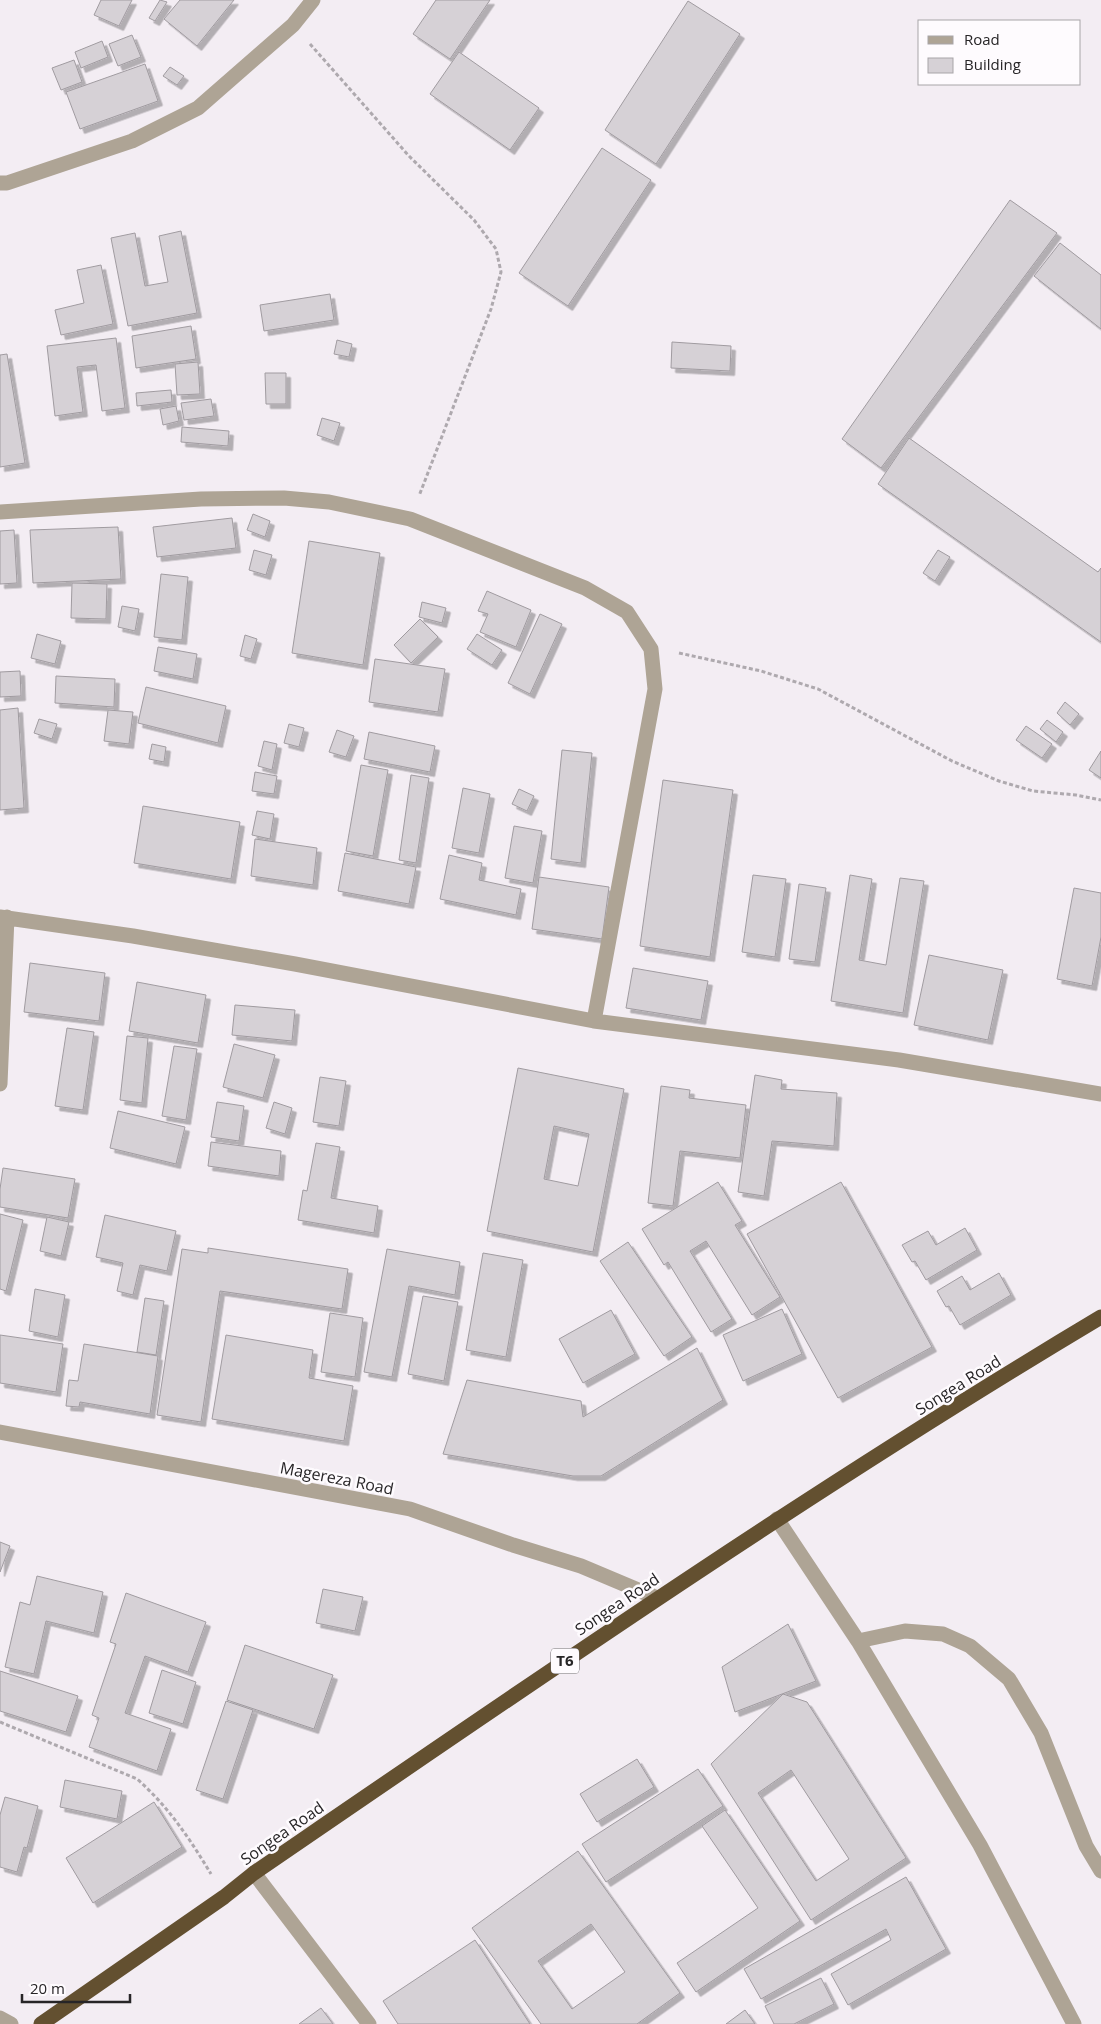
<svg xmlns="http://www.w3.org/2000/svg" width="1101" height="2024" viewBox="0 0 1101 2024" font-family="'Open Sans',sans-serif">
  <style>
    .building { fill: #d6d1d6; stroke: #a09ba0; fill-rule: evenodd; filter: url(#shadow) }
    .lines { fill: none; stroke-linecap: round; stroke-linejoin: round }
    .path { stroke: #aea9ae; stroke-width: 3; stroke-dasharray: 4 2.5; stroke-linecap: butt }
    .minor { stroke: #aea495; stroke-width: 15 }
    .highway { stroke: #635030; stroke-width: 15 }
    .labels { text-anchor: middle; stroke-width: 5; stroke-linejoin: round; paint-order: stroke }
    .shield { fill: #fefbfe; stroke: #686568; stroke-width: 1 }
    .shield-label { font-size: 15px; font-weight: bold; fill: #272527 }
    .street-label { font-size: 16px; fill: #272527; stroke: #fefbfe }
  </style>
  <defs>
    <filter id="shadow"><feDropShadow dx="4.5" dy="4.5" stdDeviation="0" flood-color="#0004"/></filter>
  </defs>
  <rect width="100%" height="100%" fill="#f3edf3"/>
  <!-- building -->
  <path class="building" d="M101,0h31l-13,26 -25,-11z
    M160,0l7,2 -12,19 -6,-3z
    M180,0h54l-37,46 -33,-27z
    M436,0h54l-40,59 -37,-25z
    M688,1l52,33 -84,130 -51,-34z
    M132,35l9,22 -23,9 -9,-22z
    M102,41l6,16 -27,11 -6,-16z
    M459,52l80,56 -29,42 -80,-56z
    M74,60l8,22 -21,8 -9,-22z
    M145,64l13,37 -78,28 -14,-37z
    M170,67l14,9 -7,9 -14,-9z
    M602,148l49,32 -83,126 -49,-33z
    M1010,200l47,33 -176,235 -39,-29z
    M181,231l16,82 -69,13 -17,-88 24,-5 10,53 23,-4 -9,-46z
    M1060,243l41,32v54l-67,-53z
    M101,265l12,59 -52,11 -6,-25 29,-7 -7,-33z
    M330,294l4,26 -70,11 -4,-26z
    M191,326l5,33 -60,9 -4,-32z
    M116,338l9,70 -23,3 -6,-46 -19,2 6,45 -28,4 -8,-70z
    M337,340l15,4 -3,13 -15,-3z
    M672,342l59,4 -1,25 -59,-3z
    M7,354l18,109 -25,4v-112z
    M198,362l2,32 -23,1 -2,-31z
    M265,373h21v31h-20z
    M171,390l1,12 -35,4 -1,-13z
    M211,399l3,17 -30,4 -3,-17z
    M176,406l3,15 -16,4 -3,-16z
    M322,418l18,5 -6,18 -17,-6z
    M182,427l47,4 -1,15 -47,-4z
    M909,438l189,134 3,-4v74l-223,-158z
    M253,514l17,7 -5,16 -18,-7z
    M232,518l4,30 -79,9 -4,-30z
    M118,527l3,52 -88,4 -3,-53z
    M14,530l3,53 -17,1v-53z
    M309,541l71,12 -17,112 -71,-12z
    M254,550l18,5 -6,20 -17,-5z
    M938,550l12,7 -15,24 -12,-8z
    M161,574l27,3 -6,63 -28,-3z
    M72,583l35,1 -1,35 -35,-1z
    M487,591l44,19 -15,37 -36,-15 8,-18 -10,-3z
    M422,602l24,6 -4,15 -23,-6z
    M122,606l17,3 -4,22 -17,-4z
    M540,614l22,10 -32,70 -22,-11z
    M420,619l18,18 -27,26 -17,-18z
    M37,634l24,7 -6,23 -24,-6z
    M477,634l25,16 -10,15 -25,-16z
    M245,635l12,4 -6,20 -11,-3z
    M158,647l39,7 -4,25 -39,-8z
    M375,659l70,10 -7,43 -69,-10z
    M20,671l1,25 -21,1v-25z
    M56,676l59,3 -1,28 -59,-4z
    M146,687l80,19 -8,37 -80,-20z
    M1065,702l14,12 -9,11 -13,-12z
    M18,708l6,100 -24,2v-100z
    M108,710l25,2 -4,32 -25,-3z
    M39,719l18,5 -5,15 -18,-6z
    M1047,720l16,12 -7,10 -16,-13z
    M289,724l15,4 -5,19 -15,-4z
    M1026,726l26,18 -10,14 -26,-18z
    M337,730l17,6 -8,21 -17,-5z
    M369,732l66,14 -5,26 -66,-13z
    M264,741l13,3 -5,26 -14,-4z
    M152,744l14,3 -2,15 -15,-3z
    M562,750l30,3 -11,110 -30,-4z
    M1101,751v27l-12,-8z
    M361,765l27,5 -15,86 -27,-5z
    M255,772l22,4 -3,18 -22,-3z
    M411,775l18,3 -13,85 -17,-3z
    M663,780l70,10 -23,167 -70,-11z
    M463,788l27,6 -11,59 -27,-5z
    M519,789l15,7 -7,15 -15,-7z
    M143,806l97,16 -9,57 -97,-16z
    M257,811l17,3 -4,25 -18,-4z
    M514,826l28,5 -9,52 -28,-5z
    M255,839l62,9 -4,37 -62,-9z
    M345,853l71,14 -7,37 -71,-13z
    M449,855l33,8 -3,17 42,9 -5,26 -76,-16z
    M753,875l33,4 -11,78 -33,-5z
    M850,875l22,4 -13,81 27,5 14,-87 24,3 -21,132 -72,-12z
    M539,877l70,10 -7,52 -70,-10z
    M799,884l27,4 -11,74 -26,-3z
    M1074,888l27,5v44l-9,49 -35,-7z
    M929,955l74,15 -15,70 -74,-15z
    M30,963l75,10 -6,48 -75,-9z
    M633,968l75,13 -7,39 -75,-12z
    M137,982l69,13 -8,48 -69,-12z
    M235,1005l60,5 -3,31 -60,-6z
    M67,1028l27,4 -11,78 -28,-4z
    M127,1036l21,2 -6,65 -22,-3z
    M234,1044l41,11 -12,43 -40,-11z
    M174,1046l23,3 -11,71 -24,-4z
    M518,1068l106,21 -31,163 -106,-21zM554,1126l35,8 -11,52 -34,-7z
    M755,1075l27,5 -1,9 56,4 -3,53 -62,-5 -8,55 -26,-4z
    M320,1077l26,4 -7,45 -26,-4z
    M661,1086l29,4 -1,8 57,7 -6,53 -60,-7 -7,55 -25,-3z
    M217,1102l27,4 -5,35 -28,-4z
    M274,1102l18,6 -7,26 -19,-6z
    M118,1111l67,16 -9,37 -66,-16z
    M211,1142l70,9 -2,25 -71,-10z
    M316,1143l24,4 -9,51 47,8 -4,27 -76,-13 5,-30 4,1z
    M3,1168l72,11 -7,39 -68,-11v-18z
    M718,1182l24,39 -7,4 45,72 -28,18 -46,-74 -16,10 42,68 -21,13 -43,-70 -4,3 -22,-36z
    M841,1182l91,165 -94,51 -91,-164z
    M0,1214l23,6 -17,71 -6,-2z
    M105,1215l71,16 -9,40 -27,-6 -7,30 -16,-4 6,-28 -27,-6z
    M47,1217l22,5 -8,34 -21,-5z
    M965,1228l12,22 -51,30 -11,-19 -3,1 -10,-17 26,-14 8,14z
    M628,1242l64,95 -28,19 -64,-95z
    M208,1248l140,21 -6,40 -122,-18 -19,131 -44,-7 25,-166 26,4z
    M387,1249l73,13 -5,33 -46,-9 -17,91 -28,-5z
    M483,1253l40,7 -17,97 -40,-7z
    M999,1273l12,22 -51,30 -11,-19 -3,1 -9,-16 25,-15 8,14z
    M35,1289l30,6 -7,42 -29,-6z
    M423,1296l35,6 -14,79 -36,-7z
    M145,1298l19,3 -8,54 -19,-3z
    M782,1309l20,45 -59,27 -20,-46z
    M611,1310l24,44 -52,29 -24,-44z
    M330,1313l33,5 -8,59 -34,-5z
    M0,1335l63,9 -7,48 -56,-9z
    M226,1335l87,15 -4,28 44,8 -9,55 -132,-22z
    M84,1344l74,12 -8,58 -70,-12 -1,5 -13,-1 3,-26 9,1z
    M697,1348l26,52 -122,76h-28l-130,-22 24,-74 114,21 2,16z
    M0,1542l10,4 -10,26z
    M37,1576l66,16 -9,41 -48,-12 -12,53 -29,-7 15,-65 10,3z
    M323,1589l40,8 -8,34 -39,-8z
    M126,1593l80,29 -18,50 -43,-16 -20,57 46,16 -14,42 -68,-24 10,-29 -7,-3 24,-71 -6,-2z
    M788,1624l28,57 -81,31 -13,-45z
    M245,1645l88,30 -19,54 -87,-29z
    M162,1670l34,12 -13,42 -34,-11z
    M0,1671l78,25 -12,36 -66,-21z
    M783,1694l24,8 99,156 -95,62 -100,-156zM791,1770l58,89 -33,22 -58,-88z
    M226,1701l27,9 -30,89 -27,-9z
    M637,1759l17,28 -57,35 -17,-28z
    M698,1769l25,37 -117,76 -24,-38z
    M65,1780l57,11 -5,28 -57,-12z
    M5,1797l33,9 -11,42 -3,-1 -7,25 -17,-5v-52z
    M154,1802l28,45 -89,56 -27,-45z
    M725,1810l75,111 -104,71 -19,-29 81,-55 -56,-82z
    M578,1851l102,142 -43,31h-96l-69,-96zM591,1924l34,48 -53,37 -34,-48z
    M906,1877l40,72 -98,56 -17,-31 60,-34 -5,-11 -125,70 -17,-30z
    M475,1940l55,84h-132l-15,-23z
    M821,1978l13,26 -40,20h-20l-9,-18z
    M321,2008l12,16h-34z
    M745,2010l10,14h-29z"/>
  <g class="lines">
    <!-- path -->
    <path class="path" d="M310,44l99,112 65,64 22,29 5,23 -10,37 -72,187
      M679,653l82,18 57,18 134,72 47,20 34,10 43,4 25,5
      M0,1722l137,57c31,27 53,60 74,95"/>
    <!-- minor -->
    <path class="minor" d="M0,183h7l125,-42 66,-33 95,-83 20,-25
      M0,512l201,-13 83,-1 45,4 81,17 175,69 42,24 24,37 4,40 -61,332
      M0,917l133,19 162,28 299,57 305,39 202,34
      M0,1084l7,-167
      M0,1432l410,77 103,36 68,21 76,32
      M777,1519l81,122 122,204 94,179
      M858,1641l47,-10 38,3 27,12 39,33 32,54 45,113 15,25
      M254,1873l115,151
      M0,2018l11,6"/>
    <!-- highway -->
    <path class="highway" d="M41,2024l183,-127 30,-24c279,-191 557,-383 847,-556"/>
  </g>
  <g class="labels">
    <!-- shield labels -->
    <rect class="shield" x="551" y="1648.5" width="28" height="25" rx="4"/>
    <g class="shield-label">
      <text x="565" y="1666">T6</text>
    </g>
    <!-- street labels -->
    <g class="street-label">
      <text transform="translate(958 1385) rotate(-32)" y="6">Songea Road</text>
      <text transform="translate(337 1478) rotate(11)" y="6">Magereza Road</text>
      <text transform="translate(617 1604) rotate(-34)" y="6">Songea Road</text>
      <text transform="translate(282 1833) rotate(-35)" y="6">Songea Road</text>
    </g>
  </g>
  <!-- legend -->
  <rect x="918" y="20" width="162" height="65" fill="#fefbfe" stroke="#a8a5a8"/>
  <rect x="928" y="36" width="25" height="8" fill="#aea495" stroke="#a8a5a8"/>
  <text x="964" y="45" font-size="15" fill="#272527">Road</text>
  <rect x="928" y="58" width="25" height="15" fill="#d6d1d6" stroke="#a8a5a8"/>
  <text x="964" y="70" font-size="15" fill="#272527">Building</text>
  <!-- scale -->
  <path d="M22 1994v8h108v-8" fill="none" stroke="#272527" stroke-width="2.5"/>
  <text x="30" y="1994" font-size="15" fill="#272527" stroke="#fefbfe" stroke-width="4" paint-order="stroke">20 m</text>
</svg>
